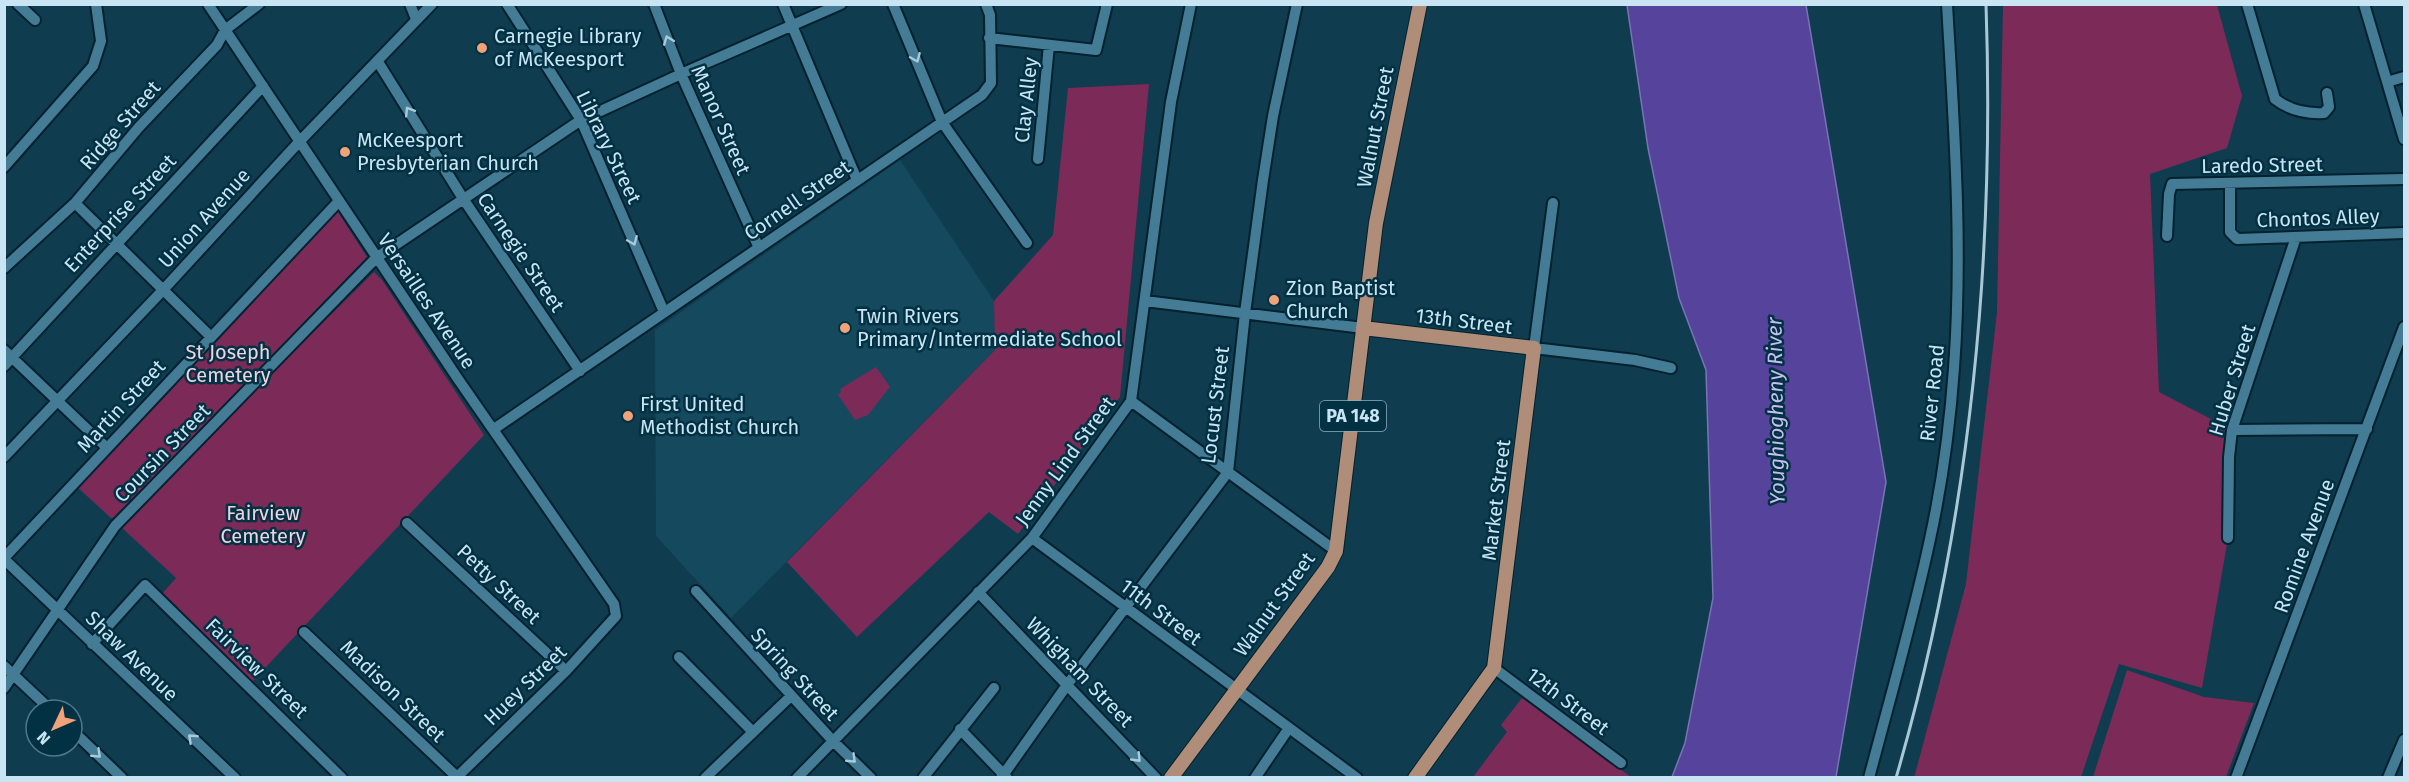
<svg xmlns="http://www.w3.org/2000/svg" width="2409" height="782" viewBox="0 0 2409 782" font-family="'Fira Sans',sans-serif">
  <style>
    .built { fill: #14495e }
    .green { fill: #7c2b58 }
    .water { fill: #56439c; stroke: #7874b6; stroke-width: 1.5 }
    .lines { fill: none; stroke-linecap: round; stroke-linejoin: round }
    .minor-casing { stroke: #03212e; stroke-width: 14 }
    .major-casing { stroke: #03212e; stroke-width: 16 }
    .minor { stroke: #447c95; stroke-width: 10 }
    .major { stroke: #af8d78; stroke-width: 14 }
    .rail { stroke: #a9c8d7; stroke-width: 3 }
    .oneway { stroke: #a8cbdc }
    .poi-dot { fill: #f0a278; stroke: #013143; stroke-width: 2 }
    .labels { text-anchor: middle; stroke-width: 5; stroke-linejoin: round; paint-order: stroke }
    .shield { fill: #013143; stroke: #8dafbe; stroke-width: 1.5 }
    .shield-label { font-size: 18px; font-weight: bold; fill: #c9e5f3 }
    .poi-label { font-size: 20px; fill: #c9e5f3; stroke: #013143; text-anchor: start }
    .street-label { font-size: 20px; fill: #c9e5f3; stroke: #013143 }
    .park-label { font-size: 20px; fill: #efd4e0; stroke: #013143 }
    .water-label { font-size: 21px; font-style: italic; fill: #c4bff0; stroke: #013143 }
  </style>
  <rect width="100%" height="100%" fill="#0f3c4e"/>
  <!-- built -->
  <path class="built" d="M900,160l94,141 1,49 -264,268 -75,-82 -1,-206z"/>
  <!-- green -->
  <path class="green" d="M2003,5h214l25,91 -15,52 -77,26 9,218 73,38 -4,108 -26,150 -83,-24 -38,113 -167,1 52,-194 31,-272z
    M1149,84l-29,313 -102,137 -29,-22 -132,125 -70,-75 208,-212 -1,-49 59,-66 15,-147z
    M338,212l29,45 -251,260 -5,1 -35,-32z
    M374,272l8,8 102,155 -232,247 -91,-87 15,-17 -55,-51 123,-127z
    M876,367l14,20 -22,28 -13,5 -17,-25 3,-3 -1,-3z
    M2127,670l77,27 50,6 -28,74h-133z
    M1522,698l109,79h-158l34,-45 -6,-7z"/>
  <!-- water -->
  <path class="water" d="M1627,5h179l80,477 -50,295h-164l13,-34 28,-145 -7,-228 -27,-72 -31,-150z"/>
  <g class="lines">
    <defs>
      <path id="minor" d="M18,4l17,16
        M208,4l250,375 156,225 2,12 -50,55 -110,107
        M410,4l6,15
        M507,4l74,116 83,192
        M654,4l27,70 78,174
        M783,4l74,176
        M893,4l49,118 85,121
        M2247,4l28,95c14,11 31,15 49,14l5,-6 -2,-14
        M2364,4l40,135
        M989,38l107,12 11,-46
        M378,62l86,138 116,171
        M2387,82l17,-5
        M1038,159l11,-114
        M4,167l89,-101 8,-25 -5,-37
        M2230,183v49l7,7 167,-6
        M75,203l136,134
        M1553,203l-19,145 101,12 36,8
        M2167,236l2,-42 3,-10 232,-5
        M4,268l71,-65 64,-76 78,-82 8,-15 34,-26
        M1145,301l218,27
        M4,350l102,97
        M4,366l259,-280
        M1131,401l205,150
        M494,429l488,-334 9,-12 -1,-68 -4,-11
        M2232,430l135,-1
        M4,457l159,-167 136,-148 133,-138
        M407,523l159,148
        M1032,538l325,240
        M2228,538l1,-81 3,-27 64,-193
        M4,558l335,-357
        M4,559l231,219
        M696,591l137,150 38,37
        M978,592l178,186
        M304,632l153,145
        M92,644l53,-59 197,193
        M679,657l73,74
        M4,666l47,44
        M1494,668l127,95
        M4,688l111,-162 261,-268 205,-138 100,-46 160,-70
        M960,729l47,49
        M72,730l50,48
        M705,778l86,-82
        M797,778l235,-240 99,-137 40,-299 20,-98
        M923,778l71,-90
        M1001,778l66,-93 161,-213 17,-159 18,-133 10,-64 24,-112
        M1255,778l34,-50
        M1869,778c21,-80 44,-159 61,-239 12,-55 20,-114 24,-171 9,-121 0,-243 -7,-364
        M2236,778l168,-451
        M2388,778l16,-38"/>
      <path id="major" d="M1363,328l171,20 -40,320 -79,110
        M1171,778l157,-211 8,-16 40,-328 44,-219"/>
    </defs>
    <!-- minor casing -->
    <use href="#minor" class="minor-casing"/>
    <!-- major casing -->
    <use href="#major" class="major-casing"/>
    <!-- minor -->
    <use href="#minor" class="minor"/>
    <!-- major -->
    <use href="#major" class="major"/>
    <!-- rail -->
    <path class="rail" d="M1896,778c73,-251 99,-513 90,-774"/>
  </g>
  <!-- one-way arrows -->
  <defs><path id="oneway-chevron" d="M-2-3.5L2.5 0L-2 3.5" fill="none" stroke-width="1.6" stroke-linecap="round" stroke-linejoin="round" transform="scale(1.5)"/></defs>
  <g class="oneway">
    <use href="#oneway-chevron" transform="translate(668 40) rotate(-111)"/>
    <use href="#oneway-chevron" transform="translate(916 58) rotate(67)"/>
    <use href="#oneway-chevron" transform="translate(409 111) rotate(-122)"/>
    <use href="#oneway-chevron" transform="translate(633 241) rotate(67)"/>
    <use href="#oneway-chevron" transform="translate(192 738) rotate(-137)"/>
    <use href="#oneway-chevron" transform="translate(97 754) rotate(44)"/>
    <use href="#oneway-chevron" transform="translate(1137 758) rotate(46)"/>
    <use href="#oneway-chevron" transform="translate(852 759) rotate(44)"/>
  </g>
  <!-- markers -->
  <g class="poi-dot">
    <circle cx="482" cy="48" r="6"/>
    <circle cx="345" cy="152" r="6"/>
    <circle cx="1274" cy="300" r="6"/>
    <circle cx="845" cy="328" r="6"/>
    <circle cx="628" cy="416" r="6"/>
  </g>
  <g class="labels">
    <!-- shield labels -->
    <rect class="shield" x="1320" y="401" width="66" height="30" rx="4.5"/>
    <g class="shield-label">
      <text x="1353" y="422">PA 148</text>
    </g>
    <!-- poi labels -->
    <g class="poi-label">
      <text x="494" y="43">Carnegie Library<tspan x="494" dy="23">of McKeesport</tspan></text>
      <text x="357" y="147">McKeesport<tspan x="357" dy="23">Presbyterian Church</tspan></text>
      <text x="1286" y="295">Zion Baptist<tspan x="1286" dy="23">Church</tspan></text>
      <text x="857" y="323">Twin Rivers<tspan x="857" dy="23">Primary/Intermediate School</tspan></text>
      <text x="640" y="411">First United<tspan x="640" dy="23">Methodist Church</tspan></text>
    </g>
    <!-- street labels -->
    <g class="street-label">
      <text transform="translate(1026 100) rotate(-84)" y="7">Clay Alley</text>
      <text transform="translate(721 120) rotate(66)" y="7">Manor Street</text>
      <text transform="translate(120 125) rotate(-49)" y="7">Ridge Street</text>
      <text transform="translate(1375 127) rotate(-79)" y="7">Walnut Street</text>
      <text transform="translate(609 147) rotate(64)" y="7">Library Street</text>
      <text transform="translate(2262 165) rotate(-1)" y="7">Laredo Street</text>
      <text transform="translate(797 200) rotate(-35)" y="7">Cornell Street</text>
      <text transform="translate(120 213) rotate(-47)" y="7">Enterprise Street</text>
      <text transform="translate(204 218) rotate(-48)" y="7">Union Avenue</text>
      <text transform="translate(2318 218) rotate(-2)" y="7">Chontos Alley</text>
      <text transform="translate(521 252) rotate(56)" y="7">Carnegie Street</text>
      <text transform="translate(427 301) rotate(56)" y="7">Versailles Avenue</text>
      <text transform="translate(1464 321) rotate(7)" y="7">13th Street</text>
      <text transform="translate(2232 380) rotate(-73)" y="7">Huber Street</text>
      <text transform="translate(1932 393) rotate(-84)" y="7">River Road</text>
      <text transform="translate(1215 405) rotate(-83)" y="7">Locust Street</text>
      <text transform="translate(121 406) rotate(-47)" y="7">Martin Street</text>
      <text transform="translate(162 453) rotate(-46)" y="7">Coursin Street</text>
      <text transform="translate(1065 461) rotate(-54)" y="7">Jenny Lind Street</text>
      <text transform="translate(1496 500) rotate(-83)" y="7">Market Street</text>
      <text transform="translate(2304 546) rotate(-70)" y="7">Romine Avenue</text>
      <text transform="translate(499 584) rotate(43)" y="7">Petty Street</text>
      <text transform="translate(1274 604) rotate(-54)" y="7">Walnut Street</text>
      <text transform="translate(1161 612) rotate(37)" y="7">11th Street</text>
      <text transform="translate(132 656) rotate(44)" y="7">Shaw Avenue</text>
      <text transform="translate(257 668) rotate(44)" y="7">Fairview Street</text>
      <text transform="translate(1080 672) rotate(46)" y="7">Whigham Street</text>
      <text transform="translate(795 674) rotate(47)" y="7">Spring Street</text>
      <text transform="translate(525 685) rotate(-44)" y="7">Huey Street</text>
      <text transform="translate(393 691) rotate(44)" y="7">Madison Street</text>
      <text transform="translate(1568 701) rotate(37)" y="7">12th Street</text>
    </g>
    <!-- park labels -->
    <g class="park-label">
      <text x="228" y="359">St Joseph<tspan x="228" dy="23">Cemetery</tspan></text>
      <text x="263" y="520">Fairview<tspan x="263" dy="23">Cemetery</tspan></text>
    </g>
    <!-- water labels -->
    <g class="water-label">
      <text transform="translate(1776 411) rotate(-91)" y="7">Youghiogheny River</text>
    </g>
  </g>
  <!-- border -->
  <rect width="2409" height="782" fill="none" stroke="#c9e5f3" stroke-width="12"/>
  <!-- north arrow -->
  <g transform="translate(54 728) rotate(226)"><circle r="28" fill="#013143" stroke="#517989" stroke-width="1.5"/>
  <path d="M0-4.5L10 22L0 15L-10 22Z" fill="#f0a278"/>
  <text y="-9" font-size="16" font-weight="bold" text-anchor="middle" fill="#c9e5f3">N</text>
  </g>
</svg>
